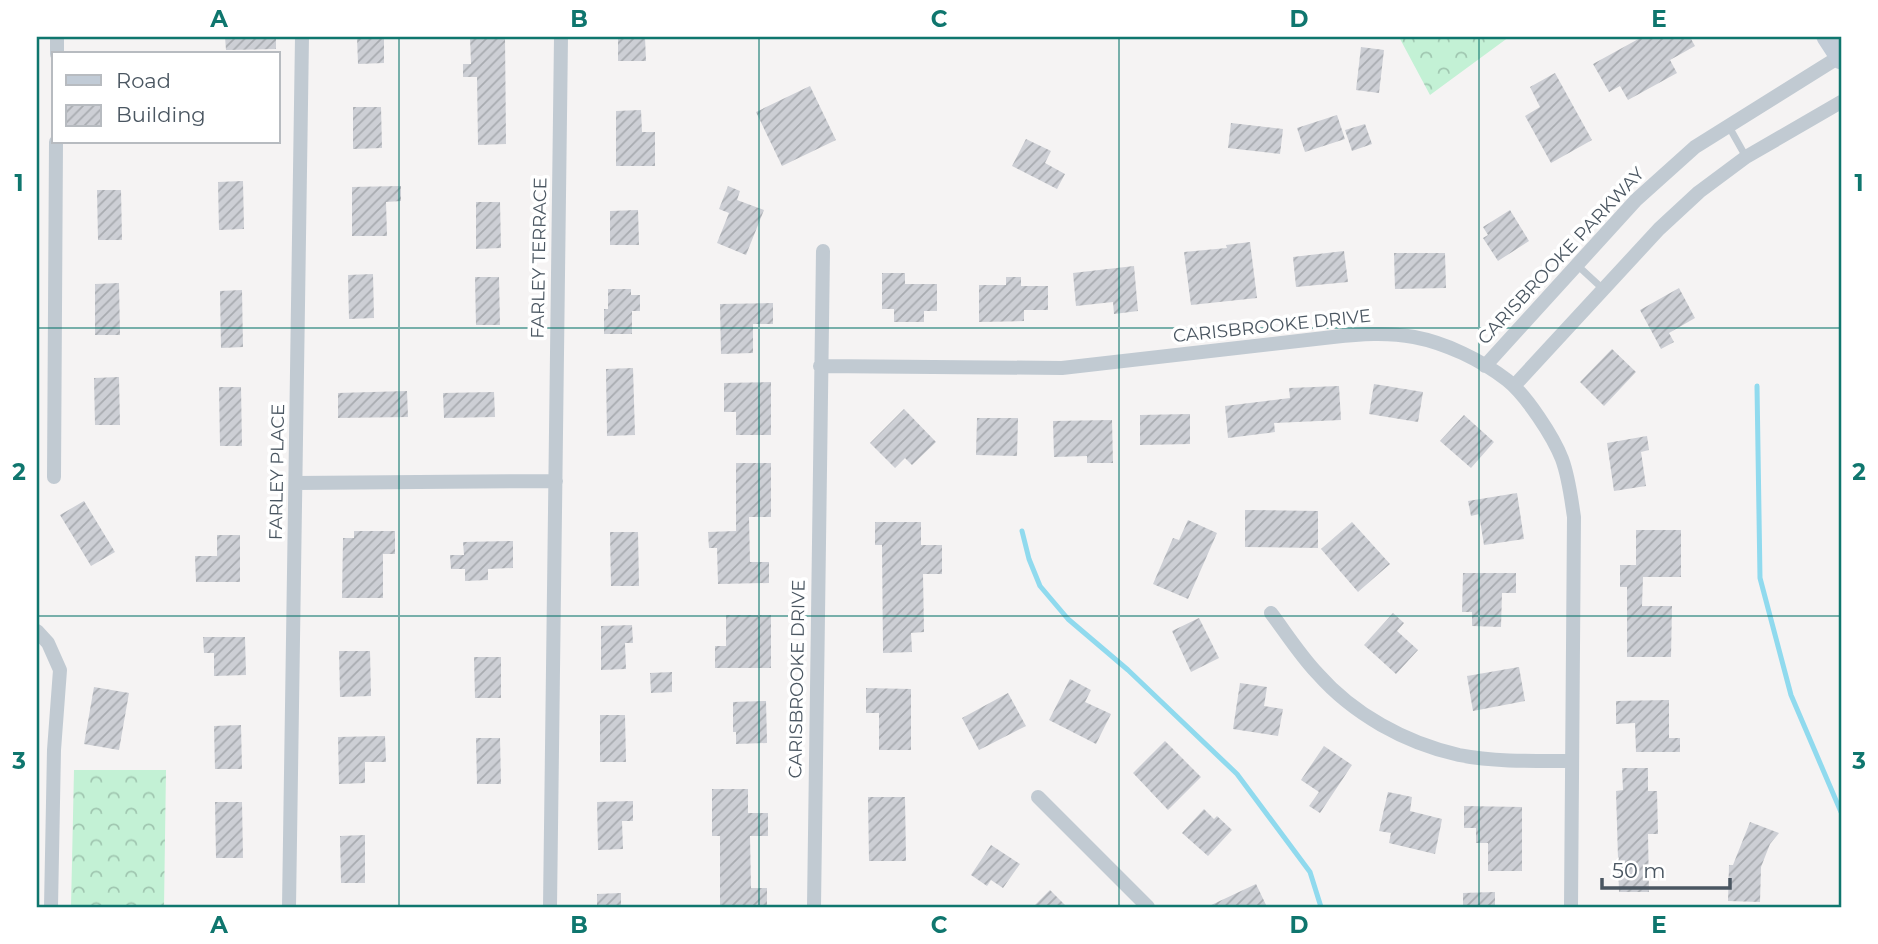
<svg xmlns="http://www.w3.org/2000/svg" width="1878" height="944" viewBox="0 0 1878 944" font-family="Montserrat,sans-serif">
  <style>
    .forest { fill: url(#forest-crowns) }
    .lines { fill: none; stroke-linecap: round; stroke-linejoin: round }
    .stream { stroke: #90daee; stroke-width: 5 }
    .building { fill: url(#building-hatch) }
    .lane { stroke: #c1cad2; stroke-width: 7 }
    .street { stroke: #c1cad2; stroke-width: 14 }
    .secondary { stroke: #c1cbd6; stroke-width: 19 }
    .grid { fill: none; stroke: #0f766e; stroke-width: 2; stroke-opacity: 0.55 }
    .labels { text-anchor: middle; stroke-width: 7; stroke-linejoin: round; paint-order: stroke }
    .street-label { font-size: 18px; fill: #4a5661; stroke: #fff }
    .neatline { fill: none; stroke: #0f766e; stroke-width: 2.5 }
    .grid-label { font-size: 23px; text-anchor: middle; font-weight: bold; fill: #0f766e }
  </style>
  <defs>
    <pattern id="forest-crowns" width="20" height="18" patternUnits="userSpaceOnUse" patternTransform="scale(1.75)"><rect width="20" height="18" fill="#c3f1d5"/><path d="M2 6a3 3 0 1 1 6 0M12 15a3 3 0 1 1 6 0" fill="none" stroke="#a0c6b0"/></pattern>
    <pattern id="building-hatch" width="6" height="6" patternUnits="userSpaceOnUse" patternTransform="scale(1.75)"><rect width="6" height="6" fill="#cdcfd5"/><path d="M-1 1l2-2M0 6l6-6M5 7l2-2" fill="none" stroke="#a8abb0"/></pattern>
  </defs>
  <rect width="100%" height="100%" fill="#f5f3f3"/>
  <!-- forest -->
  <path class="forest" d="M1399,37h110l-79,58z
    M74,770h92l-2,137h-93z"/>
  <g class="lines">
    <!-- stream -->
    <path class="stream" d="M1757,386l3,192 31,117 50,117
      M1022,531l7,28 11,27 28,33 60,51 109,104 73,98 11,35"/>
  </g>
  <!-- building -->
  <path class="building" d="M225,37h51v12l-50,1z
    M357,37h27v26l-26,1z
    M470,37h35l1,107 -28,1 -1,-68h-14v-13h8z
    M618,37h27l1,24h-28z
    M1642,37h48l5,9 -25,14 7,13 -49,27 -8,-14 -11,6 -16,-28z
    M1361,47l23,3 -5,43 -23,-3z
    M1555,73l37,67 -41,23 -26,-47 15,-9 -10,-20z
    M810,86l26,54 -54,26 -26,-54z
    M353,107h28l1,41 -29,1z
    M641,110l1,22h13v34h-39v-55z
    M1337,115l8,24 -40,13 -8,-24z
    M1231,123l52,6 -3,25 -52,-6z
    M1365,124l7,20 -20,7 -7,-21z
    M1026,139l25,12 -6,12 20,11 -8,15 -45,-23z
    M243,181l1,48 -25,1 -1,-48z
    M401,186v15l-15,1 1,34h-35v-49z
    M728,186l12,5 -3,9 27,10 -18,45 -29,-12 12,-30 -10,-4z
    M97,190h24l1,50h-24z
    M476,202h24l1,46 -25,1z
    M638,210l1,35h-29v-34z
    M1510,210l19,31 -31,20 -15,-23 5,-3 -5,-8z
    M1250,242l7,56 -66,7 -7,-53 43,-4 -1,-3z
    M1344,251l4,31 -52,5 -3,-30z
    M1394,253h51l1,35 -51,1z
    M1134,266l4,45 -24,3 -1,-12 -37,4 -3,-33z
    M882,273h23v11h32v27h-13v11h-30v-13h-12z
    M373,274l1,44 -25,1 -1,-44z
    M475,277h24l1,48h-24z
    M1006,277h15v9h27v24h-24v11l-45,1v-37h27z
    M119,283l1,52h-25v-51z
    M1679,288l16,30 -26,15 5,9 -13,7 -21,-39z
    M608,289h23v6h9v16h-8v23h-28v-25h4z
    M242,290l1,57 -22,1 -1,-57z
    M773,303v21h-20v29l-32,1 -1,-50z
    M1612,349l24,23 -32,34 -24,-24z
    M633,368l2,67 -28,1 -1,-67z
    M119,377l1,48h-25l-1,-47z
    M771,382v53h-35v-23h-12v-29z
    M1374,384l49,8 -5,30 -49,-8z
    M1339,386l2,34 -67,3 1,9 -47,6 -3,-32 65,-8 -1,-10z
    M219,387h22l1,59h-22z
    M407,391l1,26 -70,1v-25z
    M494,392l1,25 -51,1 -1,-25z
    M904,409l32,33 -24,23 -7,-7 -10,10 -25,-25z
    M1190,414v30l-50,1v-30z
    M1464,415l30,27 -23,26 -31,-27z
    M977,418h41l-1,38 -41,-1z
    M1112,420l1,43h-26v-7l-33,1 -1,-36z
    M1647,436l2,14 -8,2 5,34 -32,5 -7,-48z
    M736,463h35v54h-22l1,45h19v21l-51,1 -1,-36h-8l-1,-16 28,-1z
    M1517,493l7,46 -40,6 -5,-31 -8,2 -3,-15z
    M84,501l31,51 -24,14 -31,-51z
    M1245,510l73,1v37l-73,-1z
    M1188,520l29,13 -29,66 -35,-15 20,-46 6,2z
    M875,522h46v23h21v29h-19l1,58 -13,1 1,19 -29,1 -1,-108h-7z
    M1352,522l38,42 -32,28 -37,-43z
    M1636,530h45v47h-38l-1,29h30l-1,51h-44v-70h-7v-22h16z
    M354,531h41v23h-12v44h-41l1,-60h11z
    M610,532h28l1,54h-28z
    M217,535h23v47h-44l-1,-26h22z
    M513,541v27l-25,1v11l-23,1v-12h-14l-1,-14h14l-1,-13z
    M1463,573h53v20h-14l-1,34 -29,-1v-14h-10z
    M1393,613l11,10 -7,8 21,19 -22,24 -32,-29z
    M726,615h45v53h-56v-22h11z
    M1199,618l20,40 -28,14 -19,-41z
    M632,625l1,18h-8l1,26 -25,1v-44z
    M203,637h42l1,38 -32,1v-23h-10z
    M339,651h31l1,45 -31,1z
    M474,657h27v41h-26z
    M1519,667l6,34 -52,10 -6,-35z
    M672,672v20l-21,1 -1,-20z
    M1070,679l21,11 -6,12 26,12 -15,30 -47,-24z
    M1240,683l27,4 -3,19 19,3 -5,27 -45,-7z
    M94,687l35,6 -10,57 -35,-6z
    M866,688l45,1v61h-32v-37h-13z
    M1008,693l18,33 -47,24 -17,-32z
    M1669,700v38h11v14h-44l-1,-29 -19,1v-23z
    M766,701l1,42 -31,1v-12h-3v-30z
    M600,715h25l1,47h-26z
    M241,725l1,44h-27l-1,-43z
    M385,736l1,26h-21v21l-26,1 -1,-47z
    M476,738h24l1,46h-24z
    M1165,741l36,36 -33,33 -35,-37z
    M1324,746l28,19 -32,48 -11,-7 10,-14 -18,-12z
    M1622,768h26v23h9l1,43h-10l1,58h-30l-3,-101 7,-1z
    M712,789h36v24h20v23h-18l1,52h16v19h-47v-71h-8z
    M1388,792l24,5 -2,14 32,8 -7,35 -46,-11 2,-10 -12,-2z
    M868,797h37l1,64h-37z
    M633,801v20h-11l1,28 -25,1 -1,-48z
    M215,802h27l1,56h-27z
    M1464,806l58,1v64h-34v-28h-12v-15h-12z
    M1204,809l10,10 3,-3 15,14 -24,26 -26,-23z
    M1750,822l29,11 -9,11 -9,23 -1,35 -32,-1 1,-36h4z
    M365,835v48h-24l-1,-47z
    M991,845l29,19 -17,24 -12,-8 -4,6 -16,-11z
    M1256,884l11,23h-60z
    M1050,890l17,17h-34z
    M1495,892v15h-32v-14z
    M621,893v14h-24v-13z"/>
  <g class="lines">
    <!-- lane -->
    <path class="lane" d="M1728,125l18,32
      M1577,265l26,24"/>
    <!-- street -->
    <path class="street" d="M57,54v-17
      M820,366l242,2 271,-31c27,-3 54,-5 81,0 32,6 67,23 93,43 19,15 46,56 55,79 7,19 9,39 12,58l-3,390
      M1485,366l151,-166 59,-53 144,-90
      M1514,386l145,-157 40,-37 47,-35 95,-55
      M54,477l2,-335
      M296,483l260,-2
      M1271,613c15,20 29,42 46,60 36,41 88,70 142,82 36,7 76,6 113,6
      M37,631l11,12 12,27 -6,80 -3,157
      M1038,797l110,110
      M289,907l13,-870
      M550,907l11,-870
      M814,907l9,-656"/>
    <!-- secondary -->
    <path class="secondary" d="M1826,37l15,23"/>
  </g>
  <!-- grid -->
  <path class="grid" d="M399,37v870M759,37v870M1119,37v870M1479,37v870M37,328h1804M37,616h1804"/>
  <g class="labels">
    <!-- street labels -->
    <g class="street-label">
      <text transform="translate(1561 256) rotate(-47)" y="6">CARISBROOKE PARKWAY</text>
      <text transform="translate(539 258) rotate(-89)" y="6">FARLEY TERRACE</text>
      <text transform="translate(1272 326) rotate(-6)" y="6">CARISBROOKE DRIVE</text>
      <text transform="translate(277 472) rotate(-89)" y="6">FARLEY PLACE</text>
      <text transform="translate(797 679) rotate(-89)" y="6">CARISBROOKE DRIVE</text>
    </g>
  </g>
  <!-- border -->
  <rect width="1878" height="944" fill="none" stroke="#ffffff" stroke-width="77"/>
  <!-- legend -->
  <rect x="52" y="52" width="228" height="91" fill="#ffffff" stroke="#b7bbc0" stroke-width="2"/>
  <rect x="66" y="75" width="35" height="10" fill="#c1cbd6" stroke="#b7bbc0" stroke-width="2"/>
  <text x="116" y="88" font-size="21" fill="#4a5661">Road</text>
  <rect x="66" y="105" width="35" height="21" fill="url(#building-hatch)" stroke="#b7bbc0" stroke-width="2"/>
  <text x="116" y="122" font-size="21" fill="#4a5661">Building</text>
  <!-- scale -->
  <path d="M1602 878v10h128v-10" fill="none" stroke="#4a5661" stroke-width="3.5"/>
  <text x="1612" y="878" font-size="21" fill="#4a5661" stroke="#ffffff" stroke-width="5" paint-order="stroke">50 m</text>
  <rect x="38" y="38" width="1802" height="868" class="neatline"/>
  <g class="grid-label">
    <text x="219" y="27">A</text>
    <text x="579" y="27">B</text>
    <text x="939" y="27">C</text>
    <text x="1299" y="27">D</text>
    <text x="1659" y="27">E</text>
    <text x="19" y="191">1</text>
    <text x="1859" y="191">1</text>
    <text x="19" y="480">2</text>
    <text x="1859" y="480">2</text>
    <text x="19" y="769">3</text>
    <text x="1859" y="769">3</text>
    <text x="219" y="933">A</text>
    <text x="579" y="933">B</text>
    <text x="939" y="933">C</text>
    <text x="1299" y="933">D</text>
    <text x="1659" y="933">E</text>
  </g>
</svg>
